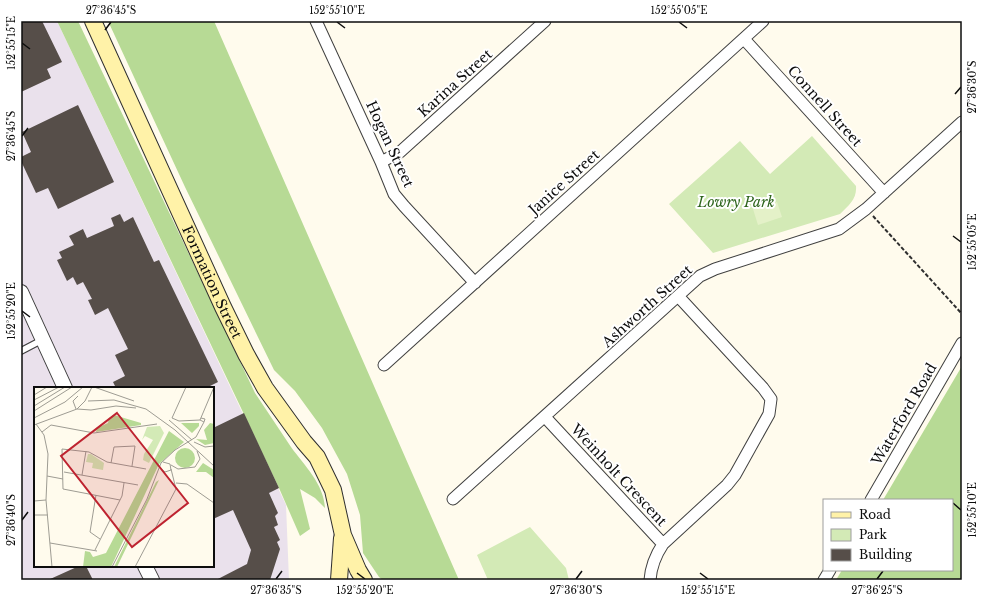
<svg xmlns="http://www.w3.org/2000/svg" width="983" height="601" viewBox="0 0 983 601" font-family="'Libre Baskerville',serif">
  <style>
    .industrial { fill: #eae1ec; fill-rule: evenodd }
    .green { fill: #d3eab6 }
    .forest { fill: #b7da95 }
    .pitch { fill: #e4f1c8 }
    .building { fill: #564e49 }
    .lines { fill: none; stroke-linecap: round; stroke-linejoin: round }
    .service-casing { stroke: #404040; stroke-width: 8 }
    .minor-casing { stroke: #404040; stroke-width: 13 }
    .tertiary-casing { stroke: #404040; stroke-width: 16 }
    .secondary-casing { stroke: #2f2f2f; stroke-width: 18 }
    .path { stroke: #2f2f2f; stroke-width: 2; stroke-dasharray: 4 2; stroke-linecap: butt }
    .service { stroke: #fff; stroke-width: 5.5 }
    .minor { stroke: #fff; stroke-width: 11 }
    .tertiary { stroke: #fff; stroke-width: 14 }
    .secondary { stroke: #fff2a8; stroke-width: 16 }
    .ticks { fill: none; stroke: #0d0d0d; stroke-width: 1.5 }
    .labels { text-anchor: middle; stroke-width: 4; stroke-linejoin: round; paint-order: stroke }
    .street-label { font-size: 14px; fill: #0d0d0d; stroke: #fff }
    .park-label { font-size: 14px; font-style: italic; fill: #2e651d; stroke: #fff }
    .inset-road { fill: none; stroke: #9e9c93; stroke-width: 1 }
    .view { fill: #be2330; fill-opacity: 0.15; stroke: #be2330; stroke-width: 2 }
    .inset-edge { fill: none; stroke: #0d0d0d; stroke-width: 2 }
    .neatline { fill: none; stroke: #0d0d0d; stroke-width: 1.5 }
    .ticks-label { font-size: 10px; text-anchor: middle; fill: #0d0d0d }
  </style>
  <rect width="100%" height="100%" fill="#fffbed"/>
  <!-- industrial -->
  <path class="industrial" d="M21,21h36l229,484 3,75h-268zM35,388h178v178h-178z"/>
  <!-- green -->
  <path class="green" d="M812,136l44,50c1,13 -7,19 -16,28l-127,39 -44,-49 71,-63 30,33z
    M530,527l36,41 3,12h-81l-11,-25z"/>
  <!-- forest -->
  <path class="forest" d="M57,21h21l177,372c12,18 24,36 36,54 13,18 33,37 34,61l-10,-10 -15,-9 10,40 -10,7 -21,-48z
    M108,21h106l245,559h-76l-4,-3 -16,-24 -3,-38 -13,-41 -25,-46 -27,-37 -21,-21 -89,-183z
    M962,366v214h-126l6,-10h110v-70h-69z"/>
  <!-- pitch -->
  <path class="pitch" d="M777,202l5,15 -24,8 -5,-16z"/>
  <!-- building -->
  <path class="building" d="M21,21h21l20,41 -15,7 4,9 -30,14z
    M78,105l36,77 -56,27 -10,-21 -12,5 -15,-32v-4l10,-5 -9,-20z
    M120,214l4,8 9,-5 21,45 5,-2 59,122 -12,6h-90l-3,-6 12,-6 -10,-21 13,-6 -20,-41 -13,7 -7,-15 4,-1 -9,-17 -6,3 -4,-8 -6,4 -10,-21 5,-2 -3,-6 15,-7 -5,-9 14,-7 4,9 27,-12 -3,-8z
    M244,413l35,75 -10,5 9,20 -3,3 3,9 -4,2 6,13 -3,2 3,7 -10,31h-54l31,-16 4,-14 -18,-40 -20,9v-91z
    M79,566h7l7,14h-45z"/>
  <g class="lines">
    <defs>
      <path id="service" d="M21,351l21,-11"/>
      <path id="minor" d="M316,21l65,141 13,32 10,12 71,77
        M744,39l140,154
        M381,162l19,-10 145,-131
        M384,365l379,-344
        M545,417l118,127
        M453,499l247,-223 15,-7 124,-40 27,-20 96,-87
        M871,500l91,-157
        M650,580c1,-14 5,-24 13,-36l64,-59 8,-10 34,-61 2,-15 -8,-11 -85,-92
        M824,580l6,-10"/>
      <path id="tertiary" d="M21,292l44,96
        M145,566l7,14"/>
      <g id="secondary">
        <path id="s1" d="M93,21l130,286 23,47 19,34 39,54 13,15 16,33 10,45 15,35 6,10"/>
        <path d="M339,580l3,-42"/>
      </g>
    </defs>
    <!-- service casing -->
    <use href="#service" class="service-casing"/>
    <!-- minor casing -->
    <use href="#minor" class="minor-casing"/>
    <!-- tertiary casing -->
    <use href="#tertiary" class="tertiary-casing"/>
    <!-- secondary casing -->
    <use href="#secondary" class="secondary-casing"/>
    <!-- path -->
    <path class="path" d="M873,216l89,98"/>
    <!-- service -->
    <use href="#service" class="service"/>
    <!-- minor -->
    <use href="#minor" class="minor"/>
    <!-- tertiary -->
    <use href="#tertiary" class="tertiary"/>
    <!-- secondary -->
    <use href="#secondary" class="secondary"/>
  </g>
  <!-- ticks -->
  <path class="ticks" d="M337,22l8,6M679,22l8,6M105,30l6,-8M22,43l8,6M955,94l6,-7M22,136l6,-8M953,236l8,6M22,311l8,6M953,503l8,7M22,520l6,-8M357,573l8,6M700,573l8,6M276,579l6,-8M576,579l6,-8M877,579l6,-8"/>
  <g class="labels">
    <!-- street labels -->
    <g class="street-label">
      <text transform="translate(455 83) rotate(-42)" y="5">Karina Street</text>
      <text transform="translate(825 106) rotate(48)" y="5">Connell Street</text>
      <text transform="translate(390 144) rotate(65)" y="5">Hogan Street</text>
      <text transform="translate(564 182) rotate(-42)" y="5">Janice Street</text>
      <text dy="5" stroke="none"><textPath href="#s1" startOffset="287">Formation Street</textPath></text>
      <text transform="translate(647 306) rotate(-42)" y="5">Ashworth Street</text>
      <text transform="translate(904 414) rotate(-60)" y="5">Waterford Road</text>
      <text transform="translate(619 475) rotate(47)" y="5">Weinholt Crescent</text>
    </g>
    <!-- park labels -->
    <g class="park-label">
      <text x="736" y="207">Lowry Park</text>
    </g>
  </g>
  <!-- overview -->
  <g transform="translate(34 387)">
    <rect width="180" height="180" fill="#fffbed"/>
    <path d="M126,39l4,7 -15,30 -6,-3 1,-6 9,-14 -8,-4 -3,4 5,-13zM54,67h3l13,9 -1,7 -11,-2 1,-5 -7,-1z" fill="#d3eab6"/>
    <path d="M80,28l27,8v2l-45,7 1,-4 11,-5 1,-5zM147,36h18v3l-7,7zM176,36l4,1v19l-9,2 -9,-6 11,1 -3,-10zM135,44l15,11 -25,22 -48,103h-28l2,-16 5,1 3,5 13,-4zM141 71a10 10 0 1 1 20 0a10 10 0 1 1-20 0ZM169,76l11,7v8l-8,-6h-10zM125,93l-42,87h-3l42,-85z" fill="#b7da95"/>
    <path class="inset-road" d="M60,0l40,14M152,0l-14,31 7,3 21,-1M0,8l13,-8M0,13l25,-13M54,14l26,-1 32,9 29,21 39,36M0,19l31,-19M42,22l-3,-8 5,-5M43,22l14,1 25,-4 20,2M0,24l38,-24M0,31l31,-16 18,-15M167,31l4,1 -1,3 -4,-2 14,-33M135,33l23,20M2,37l8,11 4,19 -2,46 6,67M0,38l43,-16 8,-8 7,-14M8,45l9,-7 43,8 63,-9M160,55l11,5 9,-1M77,76l3,-16 21,-1M137,78l7,4 17,-2 5,-8 -3,-8M98,79l3,-20M126,81l5,4 6,-2 -1,-6 -7,-2M30,85l74,13M48,88l4,-24M13,89l16,3M142,96l11,1 27,19M62,108l-6,37 10,7M86,113l-57,-11 -1,-40 27,3 18,10 39,7M0,114l12,-1M0,128h14M16,156l47,8M61,163l27,-54 2,-13M78,180l35,-68 14,-36 14,-13 21,-13 8,-15M101,180l41,-78 -5,-20"/>
    <path class="view" d="M83,26l71,90 -56,44 -71,-91z"/>
    <rect width="180" height="180" class="inset-edge"/>
  </g>
  <!-- border -->
  <rect width="983" height="601" fill="none" stroke="#ffffff" stroke-width="44"/>
  <!-- legend -->
  <rect x="823" y="499" width="130" height="72" fill="#ffffff" stroke="#9e9e9e"/>
  <rect x="831" y="512" width="20" height="6" fill="#fff2a8" stroke="#9e9e9e"/>
  <text x="859" y="519" font-size="12" fill="#0d0d0d">Road</text>
  <rect x="831" y="529" width="20" height="12" fill="#d3eab6" stroke="#9e9e9e"/>
  <text x="859" y="539" font-size="12" fill="#0d0d0d">Park</text>
  <rect x="831" y="549" width="20" height="12" fill="#564e49" stroke="#9e9e9e"/>
  <text x="859" y="559" font-size="12" fill="#0d0d0d">Building</text>
  <rect x="22" y="22" width="939" height="557" class="neatline"/>
  <g class="ticks-label">
    <text x="111" y="14">27°36'45"S</text>
    <text x="337" y="14">152°55'10"E</text>
    <text x="679" y="14">152°55'05"E</text>
    <text transform="translate(11 43) rotate(-90)" y="4">152°55'15"E</text>
    <text transform="translate(972 87) rotate(-90)" y="4">27°36'30"S</text>
    <text transform="translate(11 136) rotate(-90)" y="4">27°36'45"S</text>
    <text transform="translate(972 242) rotate(-90)" y="4">152°55'05"E</text>
    <text transform="translate(11 311) rotate(-90)" y="4">152°55'20"E</text>
    <text transform="translate(972 510) rotate(-90)" y="4">152°55'10"E</text>
    <text transform="translate(11 520) rotate(-90)" y="4">27°36'40"S</text>
    <text x="276" y="594">27°36'35"S</text>
    <text x="365" y="594">152°55'20"E</text>
    <text x="576" y="594">27°36'30"S</text>
    <text x="708" y="594">152°55'15"E</text>
    <text x="877" y="594">27°36'25"S</text>
  </g>
</svg>
